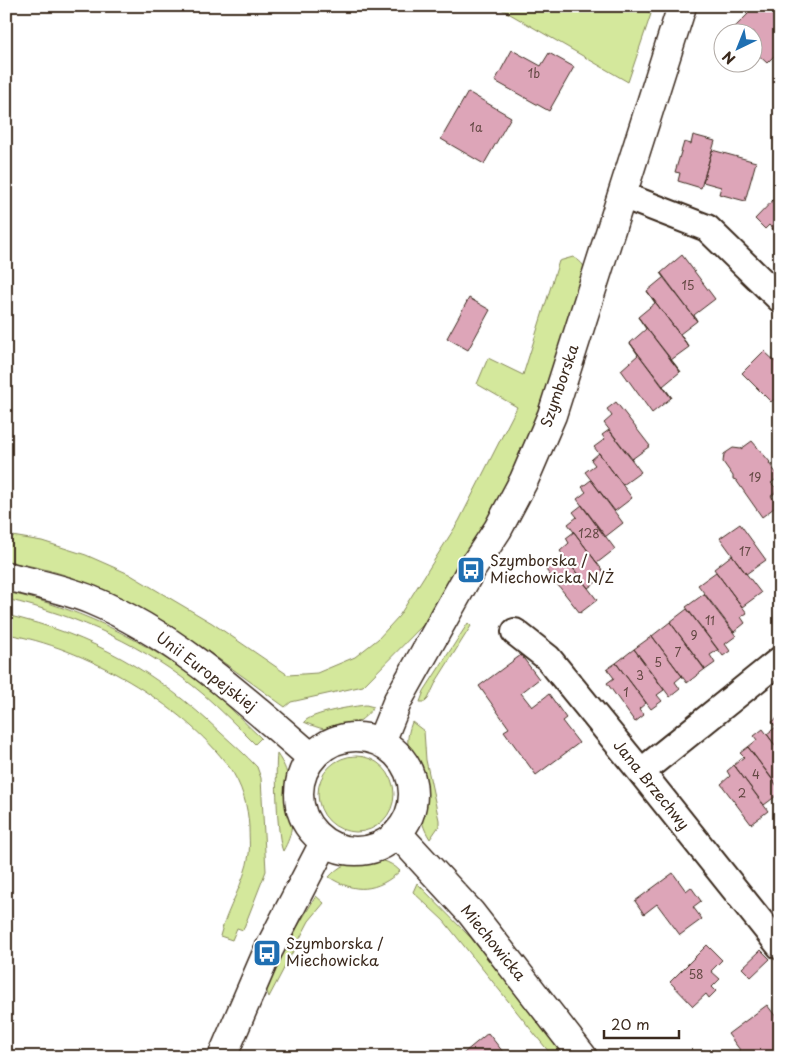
<svg xmlns="http://www.w3.org/2000/svg" width="786" height="1063" viewBox="0 0 786 1063" font-family="'Playpen Sans',sans-serif">
  <style>
    .green { fill: #d4e89c; stroke: #88895d }
    .building { fill: #dda5b8; stroke: #3b2a1e }
    .lines { fill: none; stroke-linecap: round; stroke-linejoin: round }
    .minor-casing { stroke: #3b2a1e; stroke-width: 30 }
    .tertiary-casing { stroke: #3b2a1e; stroke-width: 31 }
    .minor { stroke: #fff; stroke-width: 26 }
    .tertiary { stroke: #fff; stroke-width: 28 }
    .labels { text-anchor: middle; stroke-width: 4.5; stroke-linejoin: round; paint-order: stroke }
    .number-label { font-size: 12px; fill: #644944 }
    .street-label { font-size: 15px; fill: #3b2a1e; stroke: #fff }
    .poi-label { font-size: 15px; fill: #3b2a1e; stroke: #fff; text-anchor: start }
  </style>
  <rect width="100%" height="100%" fill="#fff"/>
  <filter id="ink" filterUnits="userSpaceOnUse"><feTurbulence type="fractalNoise" baseFrequency=".02" numOctaves="2"/><feDisplacementMap in="SourceGraphic" scale="10" xChannelSelector="R" yChannelSelector="G"/><feConvolveMatrix kernelMatrix="1 2 1 2 8 2 1 2 1" color-interpolation-filters="sRGB"/></filter>
  <g filter="url(#ink)">
    <!-- green -->
    <path class="green" d="M496,6h143l12,8 -23,68z
      M573,257c14,8 13,12 9,27l-46,134 -29,69 -24,43 -57,92 -63,64 -72,16 -6,5c-85,-61 -171,-132 -279,-145v-27l36,6 44,14 43,19 83,49 76,52 29,-2 38,-16 23,-18 21,-23 60,-95 58,-114 -40,-23 11,-26 35,17 36,-114z
      M6,592c80,17 151,54 213,106 15,13 28,27 42,40l-6,6c-17,-17 -34,-34 -52,-50 -57,-48 -124,-78 -197,-95z
      M6,615c87,20 151,57 215,118 12,11 25,22 36,34l4,11 5,93 -23,59 -6,-2 -5,12 -12,-4c7,-28 25,-53 29,-82 1,-8 0,-18 0,-27 -1,-20 -7,-43 -20,-60 -46,-63 -146,-121 -223,-133z
      M468,623l3,3 -34,54 -9,19 -3,3h-5l4,-11z
      M366,705l8,2c-21,25 -40,29 -70,15 7,-9 50,-16 62,-17z
      M412,722l12,9 2,29 13,60v6l-9,13c-15,-23 -5,-33 -9,-57 -4,-26 -21,-28 -9,-60z
      M277,754c14,20 10,26 13,48 2,21 4,30 -7,49 -6,-12 -8,-82 -6,-97z
      M318 794a38 38 0 1 1 76 0a38 38 0 1 1-76 0Z
      M363,859c14,-1 26,1 37,12 -23,21 -45,23 -71,6 10,-11 19,-15 34,-18z
      M417,883l54,55 94,119h-12l-109,-136 -31,-29z
      M316,896l8,7 -15,18 -40,76 -3,-8 21,-45z"/>
    <!-- building -->
    <path class="building" d="M751,6h29v44l-13,13 -13,-12v-19h-20l-2,-2 16,-16 -2,-3z
      M512,50l29,16 8,-13 25,14 -25,44 -54,-30z
      M468,92l43,25 -27,47 -43,-25z
      M693,135l22,6 -14,47 -23,-7 2,-8 -5,-1 9,-30 7,2z
      M712,150l44,12 -11,39 -26,-7 2,-7 -18,-5z
      M780,193v44l-11,-12 -4,4 -10,-10z
      M682,255l33,44 -21,16 3,6 -36,-48z
      M660,273l37,48 -17,13 9,13 -42,-56 17,-14z
      M647,291l42,56 -18,13 10,12 -43,-55 17,-14z
      M469,298l21,12 -22,40 -21,-12z
      M638,317l42,55 -17,14 9,12 -42,-55 16,-14z
      M630,343l41,55 -19,15 -31,-43 17,-15z
      M764,351l16,15v28l-9,8 -29,-29z
      M616,402l34,44 -18,13 -28,-36 8,-7 -5,-7z
      M609,430l32,42 -18,13 -29,-38 11,-8 -3,-4z
      M752,441l18,21 -1,1 10,14 -8,6 5,5 -1,5 -4,3 7,9 -16,12 -26,-37 -3,-1v-3l-10,-14 1,-8 9,-6 8,1z
      M599,453l33,45 -17,13 -30,-39 10,-7 -4,-5z
      M591,480l32,43 -18,14 -28,-38 9,-7 -4,-5z
      M582,505l33,44 -18,14 -29,-39 9,-7 -4,-5z
      M740,524l26,36 -20,14 -26,-36z
      M574,532l32,43 -18,13 -28,-37 9,-8 -3,-5z
      M732,555l29,38 -19,14 -28,-38z
      M564,556l33,44 -17,13 -34,-43z
      M716,572l31,41 -6,4 4,6 -11,9 -36,-47z
      M704,594l32,42 -11,8 5,7 -7,5 -37,-49z
      M687,609l31,41 -8,5 5,8 -10,7 -35,-48z
      M670,622l35,47 -18,14 -35,-47z
      M652,636l30,40 -7,6 5,7 -10,8 -36,-48z
      M634,649l30,41 -7,5 5,6 -11,8 -35,-46z
      M521,655l18,24 -18,14 11,14 17,-13 17,24 -4,3 17,22 -43,32 -32,-44 5,-3 -30,-42z
      M616,663l30,40 -7,6 5,6 -9,7 -28,-39 7,-5 -7,-9z
      M780,716v36l-13,-18 9,-7 -4,-5z
      M763,729l17,23v32l-3,2 -29,-39 9,-7 -3,-4z
      M748,747l32,42v4l-16,12 -30,-40 10,-8 -4,-4z
      M734,765l34,46 -17,13 -30,-40 9,-8 -3,-5z
      M673,873l13,18 5,-4 10,14 -8,6 9,12 -22,16 -23,-31 -13,10 -9,-13z
      M707,945l15,15 -11,11 9,8 -8,8 4,4 -7,7 -3,-4 -13,12 -23,-24z
      M761,950l9,9 -19,18 -9,-9z
      M767,1005l13,17v35h-44l-2,-2 6,-5 -12,-16z
      M488,1033l19,24h-48z"/>
    <g class="lines">
      <defs>
        <path id="minor" d="M622,195l85,33 73,71
          M515,632l33,26 93,114 139,174
          M641,772l139,-112"/>
        <path id="tertiary" d="M6,576c28,7 58,13 85,24 84,35 152,98 220,157
          M299 794a57 57 0 1 1 114 0a57 57 0 1 1-114 0Z
          M381,742l17,-42 73,-130 27,-41 26,-49 28,-65 130,-409
          M398,834l73,79 112,144
          M222,1057l45,-104 57,-110"/>
      </defs>
      <!-- minor casing -->
      <use href="#minor" class="minor-casing"/>
      <!-- tertiary casing -->
      <use href="#tertiary" class="tertiary-casing"/>
      <!-- minor -->
      <use href="#minor" class="minor"/>
      <!-- tertiary -->
      <use href="#tertiary" class="tertiary"/>
    </g>
  </g>
  <!-- icons -->
  <defs>
    <symbol id="bus-square" viewBox="-11 -11 22 22"><rect x="-9" y="-9" width="18" height="18" rx="4" fill="#1f6fb2" stroke="#fff"/><path d="M-5-6H5V4H4V6H2V4H-2V6H-4V4H-5ZM-3.5-4V0h7V-4ZM-3.5 1.2v1.5H-2V1.2ZM2 1.2v1.5H3.5V1.2Z" fill="#fff"/></symbol>
  </defs>
  <g fill-rule="evenodd">
    <use href="#bus-square" x="455" y="554" width="32" height="32"/>
    <use href="#bus-square" x="251" y="937" width="32" height="32"/>
  </g>
  <g class="labels">
    <!-- number labels -->
    <g class="number-label">
      <text x="534" y="78">1b</text>
      <text x="476" y="132">1a</text>
      <text x="688" y="290">15</text>
      <text x="755" y="482">19</text>
      <text x="589" y="538">128</text>
      <text x="745" y="556">17</text>
      <text x="710" y="625">11</text>
      <text x="694" y="640">9</text>
      <text x="678" y="657">7</text>
      <text x="658" y="667">5</text>
      <text x="640" y="680">3</text>
      <text x="626" y="697">1</text>
      <text x="756" y="779">4</text>
      <text x="742" y="798">2</text>
      <text x="696" y="979">58</text>
    </g>
    <!-- street labels -->
    <g class="street-label">
      <text transform="translate(560 386) rotate(-71)" y="5">Szymborska</text>
      <text transform="translate(206 672) rotate(37)" y="5">Unii Europejskiej</text>
      <text transform="translate(651 785) rotate(51)" y="5">Jana Brzechwy</text>
      <text transform="translate(493 943) rotate(51)" y="5">Miechowicka</text>
    </g>
    <!-- poi labels -->
    <g class="poi-label">
      <text x="490" y="566">Szymborska /<tspan x="490" dy="17">Miechowicka N/Ż</tspan></text>
      <text x="286" y="949">Szymborska /<tspan x="286" dy="17">Miechowicka</tspan></text>
    </g>
  </g>
  <!-- margin -->
  <rect width="786" height="1063" fill="none" stroke="#fff" stroke-width="25"/>
  <rect x="12" y="12" width="761" height="1038" fill="none" stroke="#3b2a1e" stroke-width="2" filter="url(#ink)"/>
  <!-- north arrow -->
  <g transform="translate(738 48) rotate(223)"><circle r="24" fill="#ffffff" stroke="#b1aaa5"/>
  <path d="M0-4L9 19L0 12L-9 19Z" fill="#1f6fb2"/>
  <text y="-8" font-size="14" font-weight="bold" text-anchor="middle" fill="#3b2a1e">N</text>
  </g>
  <!-- scale -->
  <path d="M604 1030v8h75v-8" fill="none" stroke="#3b2a1e" stroke-width="2.5"/>
  <text x="611" y="1030" font-size="15" fill="#3b2a1e" stroke="#ffffff" stroke-width="4" paint-order="stroke">20 m</text>
</svg>
